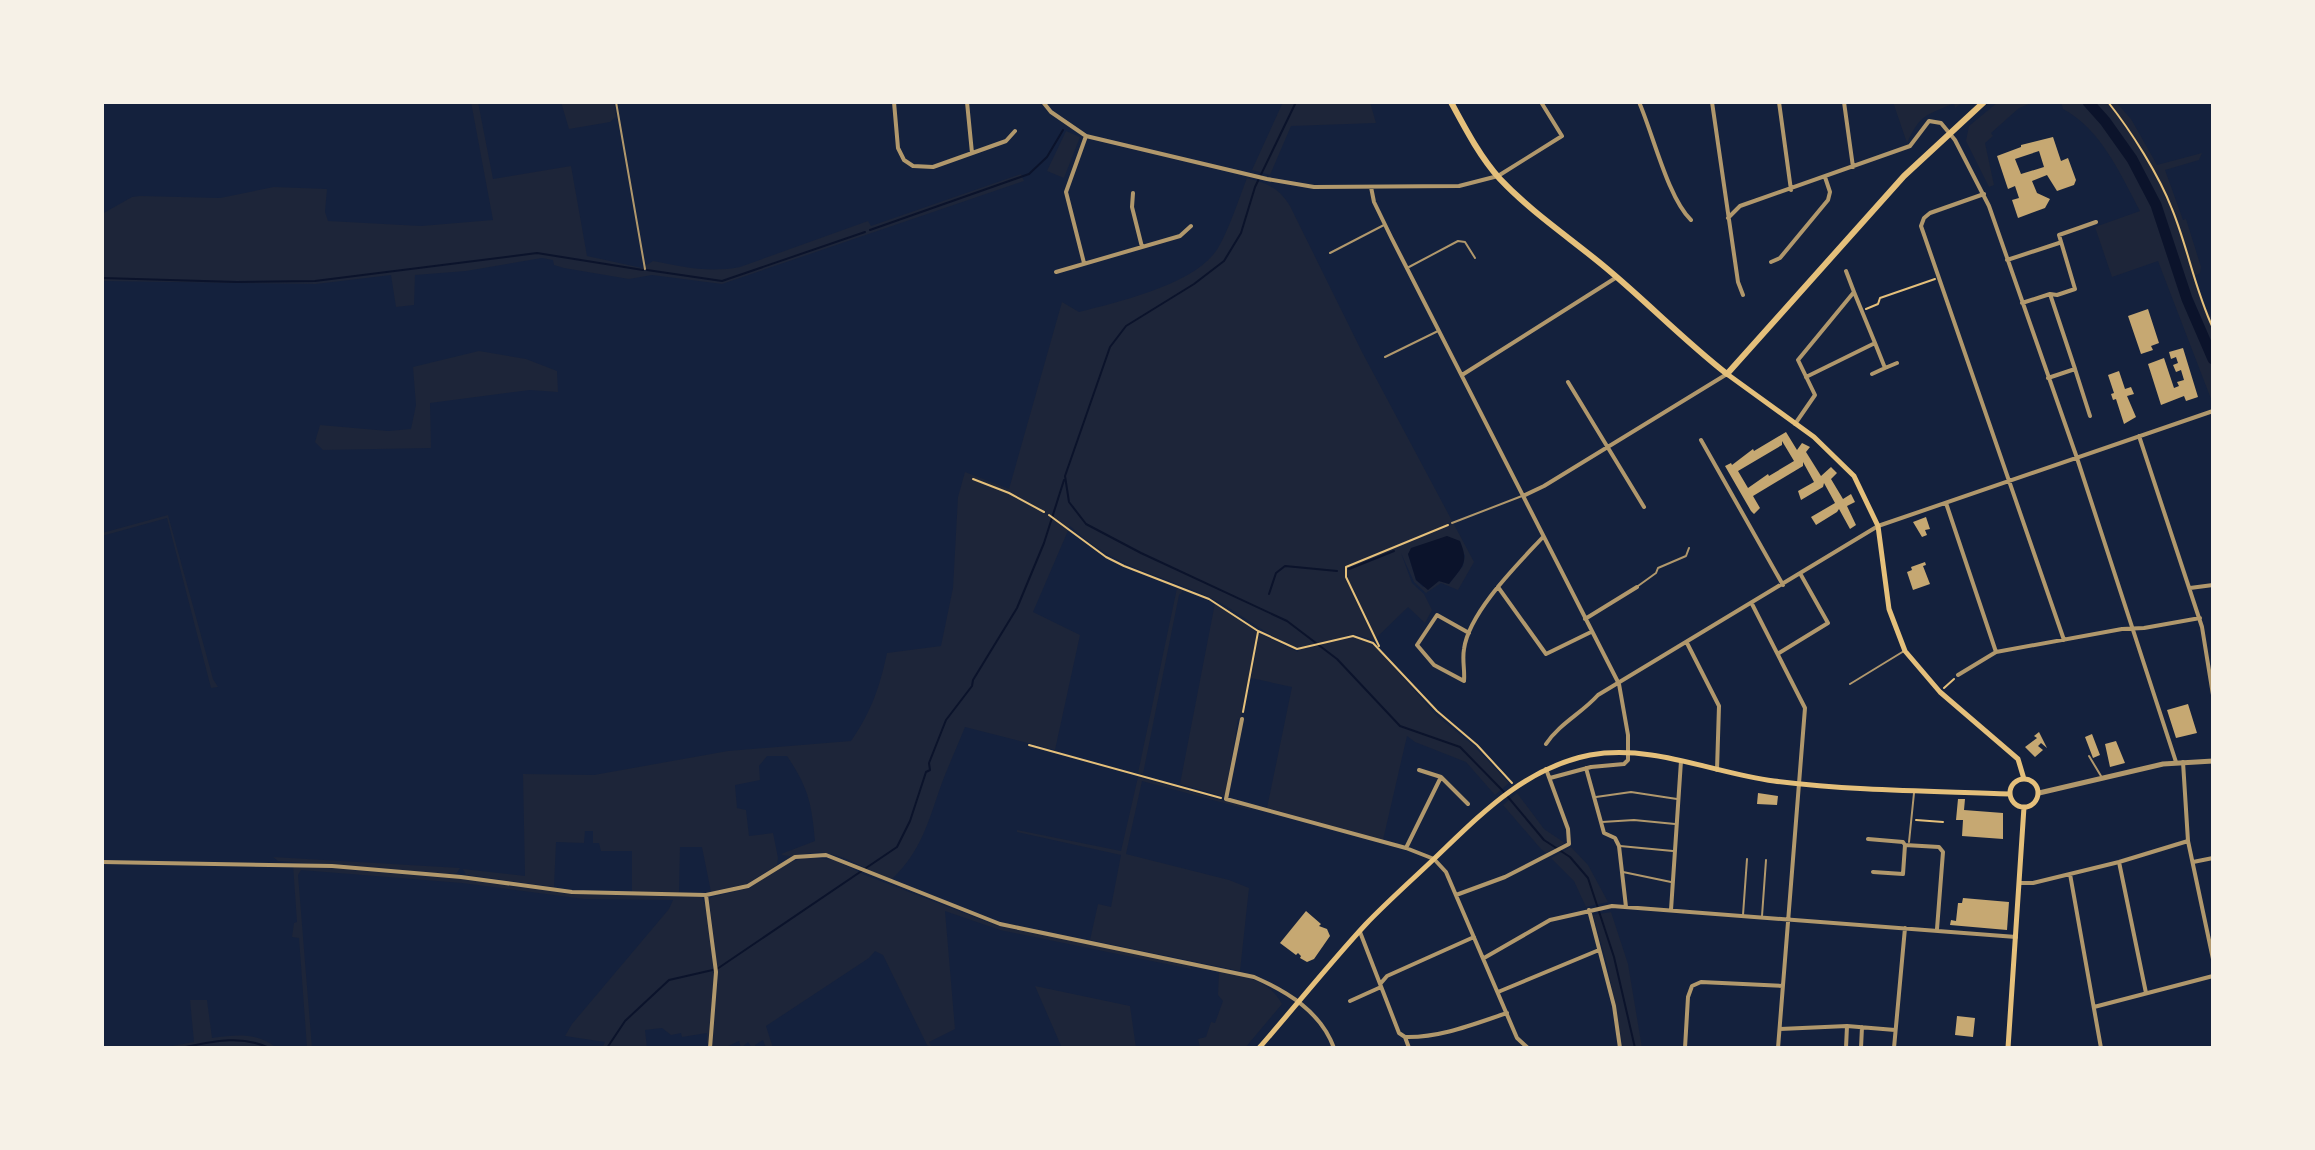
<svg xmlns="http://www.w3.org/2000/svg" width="2315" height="1150" font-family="'Fira Sans',sans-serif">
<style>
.green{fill:#1d2539;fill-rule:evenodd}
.water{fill:#0b132b}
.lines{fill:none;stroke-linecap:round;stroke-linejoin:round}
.stream{stroke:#0b132b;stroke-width:2}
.river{stroke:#0b132b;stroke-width:11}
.building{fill:#c6a872;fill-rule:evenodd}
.path{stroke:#e5c07b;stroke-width:2}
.service{stroke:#b1986c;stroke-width:2}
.minor{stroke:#b1986c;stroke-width:4}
.tertiary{stroke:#b1986c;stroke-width:5}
.secondary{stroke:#e5c07b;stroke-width:5}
.primary{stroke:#e5c07b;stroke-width:6}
</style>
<rect width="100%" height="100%" fill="#14213d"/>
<path class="green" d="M471,102H478L493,179L571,166L587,256L642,268L653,261C683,267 709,273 740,267L868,221L871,226L1021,174L1024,181L722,284L652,275L629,279L564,268L554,265L553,260L542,258L466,271L415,275L414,305L396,307L391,275L316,284L102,281V214L132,197L140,196L220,198L274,187L327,189L325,212L328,221L421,226L493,220Z
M561,102H614L616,117L610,122L569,129Z
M1283,102H1370L1376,123L1291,126L1270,175L1252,170Z
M1893,102H1963L1955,108L1954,103C1926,116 1921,113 1907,143Z
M1998,102H2034L2019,108L1991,133L1993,136L1985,143L1994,185L1989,187L1966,141L1969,126Z
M2061,102H2084L2130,161L2154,206L2185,300L2213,366V404L2158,261L2112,277L2095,227L2140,211C2121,175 2101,129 2063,109Z
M2092,102H2116L2131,119L2157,165L2202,153L2199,160L2165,170L2183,220L2186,219L2201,267L2200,273L2195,276L2204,305L2213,320V352C2189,306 2179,255 2160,206C2144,168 2119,132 2092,102Z
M1066,131L1080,137L1064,178L1047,171Z
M1247,178C1267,183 1279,188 1290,206L1362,352L1474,562L1458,590L1441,583L1426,593L1414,582L1401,553L1412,583L1424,594L1432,610L1425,623L1408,607L1374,640L1354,634V637L1372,644L1378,649L1436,715L1473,745L1509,783L1495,795L1466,762L1415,742L1407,736L1383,840L1267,808L1292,687L1251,678L1259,633L1298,652L1299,648C1268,638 1243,614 1213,599C1160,573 1116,570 1070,526L1033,612L1080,635L1055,750L965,727C958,745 950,762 943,780C928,821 923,850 890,881C870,871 847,856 825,853C811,850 791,860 781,854L815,841C812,804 808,787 787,756H767L759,766L760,780L735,785L737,808L746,810L749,836L773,833L778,858L777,865L747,884L711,892L702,847H680L679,892H632V851H601L599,843H593V831H585L584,843L556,842L554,887L466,875L463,869L525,876L523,774L594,775L728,751L851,741C871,713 880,686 887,653L941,646L953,588L958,497L965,472L1009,489L1062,302L1079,312C1118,302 1197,284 1218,248C1230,227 1238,201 1247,178ZM1447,536L1465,555L1463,566L1449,584L1439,581L1423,587L1416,580L1408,554Z
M479,351L526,359L557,371L558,392L530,390L430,403L431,448L323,450L315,442L320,425L388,431L411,429L416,405L413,367Z
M168,515L213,679L218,687L211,688L167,518L102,536V533Z
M1177,588L1183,591L1179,595L1143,774L1138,773Z
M1215,603L1257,632L1241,719H1238L1225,797L1180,784Z
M1138,777L1250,808V810L1142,781L1126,854L1229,880L1249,888L1240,971L1090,940L1098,904L1111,907L1121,855L1017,832V830L1121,851Z
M1517,793L1544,829L1565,843L1546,853L1541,849L1503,805Z
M1571,847L1588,865L1608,902L1586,907L1574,881L1551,858Z
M273,857L460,868L457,873L452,874L278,861Z
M806,857L835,860L865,875L998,926L1190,965L1191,969L1000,930L945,911L955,1029L929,1042L932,1048L927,1045L883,955L875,951L869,958L766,1026L773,1048H766L763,1040L755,1045L756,1048H752L748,1042L741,1048L739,1041L724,1048H712L718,973L709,900L712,897L749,888L785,864Z
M293,865L461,879L571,894L702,897L705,905L714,972L709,1043H707V1033L682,1037L681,1033L671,1035L662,1028L645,1030L647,1048H602L605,1042L565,1036L572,1024L669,909L673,900L584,899L462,883L301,870L298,875L312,1048H307L299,938L292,937L294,923L297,922Z
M1611,912L1628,964L1642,1048H1623L1608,968L1593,915Z
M1219,971C1244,976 1270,980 1282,1004L1245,1048H1200L1198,1039L1206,1037L1211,1022L1215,1023L1223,1001L1218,995Z
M1035,986L1130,1006L1136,1048H1062Z
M190,1000H207L212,1038C237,1035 256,1032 277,1048H161L194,1042Z"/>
<path class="water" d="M1447,536L1460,541C1469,563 1463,566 1449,584L1439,581L1428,590L1416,580L1408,554L1411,548Z"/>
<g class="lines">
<path class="stream" d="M1296,102L1255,187L1241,233L1224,261L1194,284L1126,326L1110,347L1065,476L1069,502L1086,524L1141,553L1287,621L1337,659L1400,726L1460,747L1504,792
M870,230L1029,174L1047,157L1063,130
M647,270L722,281L865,232
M102,278L237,282L315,281L537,253L643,270
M1349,569L1394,551
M1269,594L1276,573L1285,566L1337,571
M1508,797L1544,840L1570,857L1588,878L1614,957L1635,1048
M181,1048C211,1042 240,1034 269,1048
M607,1048L625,1021L669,980L717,969L897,847L910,821L926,772L930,770L929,763L946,720L972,686L973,680L1017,608L1044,543L1064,480"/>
<path class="river" d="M2088,102L2105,121L2132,159L2156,205L2187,299L2213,359"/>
</g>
<path class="building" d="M2053,137L2061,161L2068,158L2076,180L2074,185L2057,191L2047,175L2032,181L2037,193L2050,199L2045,208L2018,218L2012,200L2019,198L2015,186L2008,189L1997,156L2021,147V145ZM2039,151L2044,167L2021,174L2015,159Z
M2148,309L2159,343L2151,346L2153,350L2141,354L2128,316Z
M2183,348L2198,397L2186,401L2184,396L2161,405L2148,364L2164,358L2174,388L2179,386L2177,382L2184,380L2181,370L2176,372L2173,365L2178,363L2176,357L2171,359L2169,352Z
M2119,371L2125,389L2131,387L2134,394L2127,396L2136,417L2124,424L2116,399L2113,400L2111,394L2114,393L2108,375Z
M1786,432L1797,450L1802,443L1810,447L1806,452L1821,476L1831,467L1837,473L1831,479L1843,499L1851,494L1855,502L1847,506L1856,525L1850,529L1839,509L1837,512L1816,525L1811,517L1835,503L1824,483L1823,487L1801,500L1798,491L1814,482L1803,462V466L1753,496L1760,508L1754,514L1751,511L1725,466L1731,463L1732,465L1753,449L1754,451ZM1782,441L1794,461L1769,476L1768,474L1748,488L1738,471L1782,445Z
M1926,517L1930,529L1925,530L1927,535L1922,537L1913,522Z
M1925,562L1926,565L1923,566L1930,584L1913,590L1907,572L1912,570L1911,567Z
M2188,704L2197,733L2176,738L2167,710Z
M2039,732L2047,748L2041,743L2038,746L2043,750L2035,757L2025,747L2037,738L2034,736Z
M2092,734L2100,755L2093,758L2085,737Z
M2116,741L2125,763L2110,767L2105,744Z
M1758,793L1778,796L1777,805L1757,804Z
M1958,799H1965L1964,810L2003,813V839L1962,836L1963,820H1956Z
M1963,898L2009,902L2007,930L1950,925L1951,920L1956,921L1958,903H1962Z
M1306,911L1321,924L1319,926L1327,929L1330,936L1314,959L1307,962L1300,958L1301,956L1298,953L1296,955L1280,943Z
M1957,1016L1975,1018L1973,1037L1955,1035Z"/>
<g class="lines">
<path class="path" d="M2108,102C2131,131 2159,175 2172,209C2188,248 2195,290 2213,328
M1866,309L1878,304L1880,298L1935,279
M973,479L1009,493L1044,512
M1049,515L1106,557L1124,566L1209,599L1258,631L1297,649L1353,636L1373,643L1437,711L1477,745L1512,783
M1379,646L1346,577V567L1448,525
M1944,688L1954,679
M1243,712L1258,632
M1029,745L1221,798
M1916,820L1943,822"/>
<path class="service" d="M616,102L645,269
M1330,253L1384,225
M1409,267L1458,241L1465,242L1475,258
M1385,357L1438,331
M1452,523L1522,496
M1638,586L1656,573L1658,568L1686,556L1689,548
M1850,684L1904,651
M2089,756L2101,776
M1596,797L1631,792L1677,799
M1602,822L1634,820L1675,824
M1909,842L1914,793
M1620,846L1673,851
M1623,872L1671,882
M1743,915L1747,859
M1762,916L1766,860"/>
<path class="minor" d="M894,102L898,148L904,160L913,166L933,167L1006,141L1015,131
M967,102L972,153
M1043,102L1051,112L1086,136L1267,179L1314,187L1459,186L1498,176L1562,136L1541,102
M1639,102C1653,134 1668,198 1691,220
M1712,102L1738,282L1743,295
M1779,102L1791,190
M1844,102L1853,167
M1371,187L1374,202L1391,237L1619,684L1628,735V760L1624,764L1591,767L1550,778
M1133,193L1132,207L1142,247
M1984,194L1930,213L1924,218L1921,226L2064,640
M1728,218L1740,206L1910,146L1929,121L1941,123L1955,140L1989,206L2077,458L2176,762
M2007,260L2059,243
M1771,262L1780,258L1828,200L1830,192L1825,177
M1084,263L1066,192L1086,136
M1846,271L1854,292
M1056,272L1180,236L1191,226
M2050,294L2057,295L2075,289L2059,235L2096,222
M2022,303L2050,294L2075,369
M1875,343L1885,368L1897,363
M1872,374L1885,368
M1462,375L1617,277
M2048,378L2075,369L2090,416
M1568,382L1644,507
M1795,424L1815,395L1798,360L1854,292L1875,343L1806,377
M2139,436L2202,627L2213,695
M1701,440L1783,585
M1523,496L1544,486L1727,374
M1946,503L1996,652
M1498,587L1546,654L1591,632
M2190,588L2213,585
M1752,604L1805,708L1778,1048
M1585,619L1637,587
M1469,633L1437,615L1417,645L1434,665L1464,681C1465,670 1462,660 1464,649C1469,612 1518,564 1543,537
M1687,643L1719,706L1717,770
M1779,653L1828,623L1801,575
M1958,675L1996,652L2122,629L2144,628L2200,618
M1242,719L1226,799L1406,848L1434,859L1446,872L1517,1038L1528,1048
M1546,744C1559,724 1582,713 1598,695L1878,526L2213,411
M2183,762L2188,841L2213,959
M1586,768L1604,833L1615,838L1619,846L1626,907
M1419,770L1441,777
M1868,839L1903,842L1905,845L1903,874L1873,872
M1905,845L1939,847L1943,852L1937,929
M1406,848L1441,777L1468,804
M102,862L332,866L461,877L572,892L706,895L748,886L795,857L826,855L1000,924L1254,977C1288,992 1321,1012 1334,1048
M2119,862L2146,993
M2193,862L2213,858
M2070,874L2101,1048
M2021,883H2033L2119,862L2188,841
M706,895L716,972L710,1048
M1456,895L1505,877L1569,844L1568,829L1546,769
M1589,910L1614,1006L1620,1048
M1671,910L1681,761
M1360,932L1399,1033L1405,1037L1409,1048
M1484,958L1550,920L1612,906L2016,937
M1381,983L1387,976L1474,937
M1498,992L1599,950
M1350,1001L1381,987
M2094,1007L2213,976
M1780,1029L1847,1026L1895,1030
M1405,1037C1440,1038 1474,1024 1507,1013
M1685,1048L1688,997L1692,986L1701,982L1783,986
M1846,1048L1847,1026
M1861,1048L1862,1027
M1894,1048L1905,928"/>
<path class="tertiary" d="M2039,793L2163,764L2213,761"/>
<path class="secondary" d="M1727,374L1814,437L1854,476L1878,526L1889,609L1905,651L1940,692L2018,759L2024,779
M2010 793a14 14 0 1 1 28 0a14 14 0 1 1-28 0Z
M1259,1048C1295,1007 1329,964 1366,924C1388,901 1413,879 1436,857C1482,813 1525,768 1590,755C1653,744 1713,773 1774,781C1853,791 1931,791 2010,794
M2008,1048L2024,807"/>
<path class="primary" d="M1451,102C1465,128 1480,157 1500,179C1534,215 1575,241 1612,273C1651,306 1686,342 1727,374L1904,176L1984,102"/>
</g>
<rect width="2315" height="1150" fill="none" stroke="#f6f1e7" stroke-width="208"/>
</svg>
